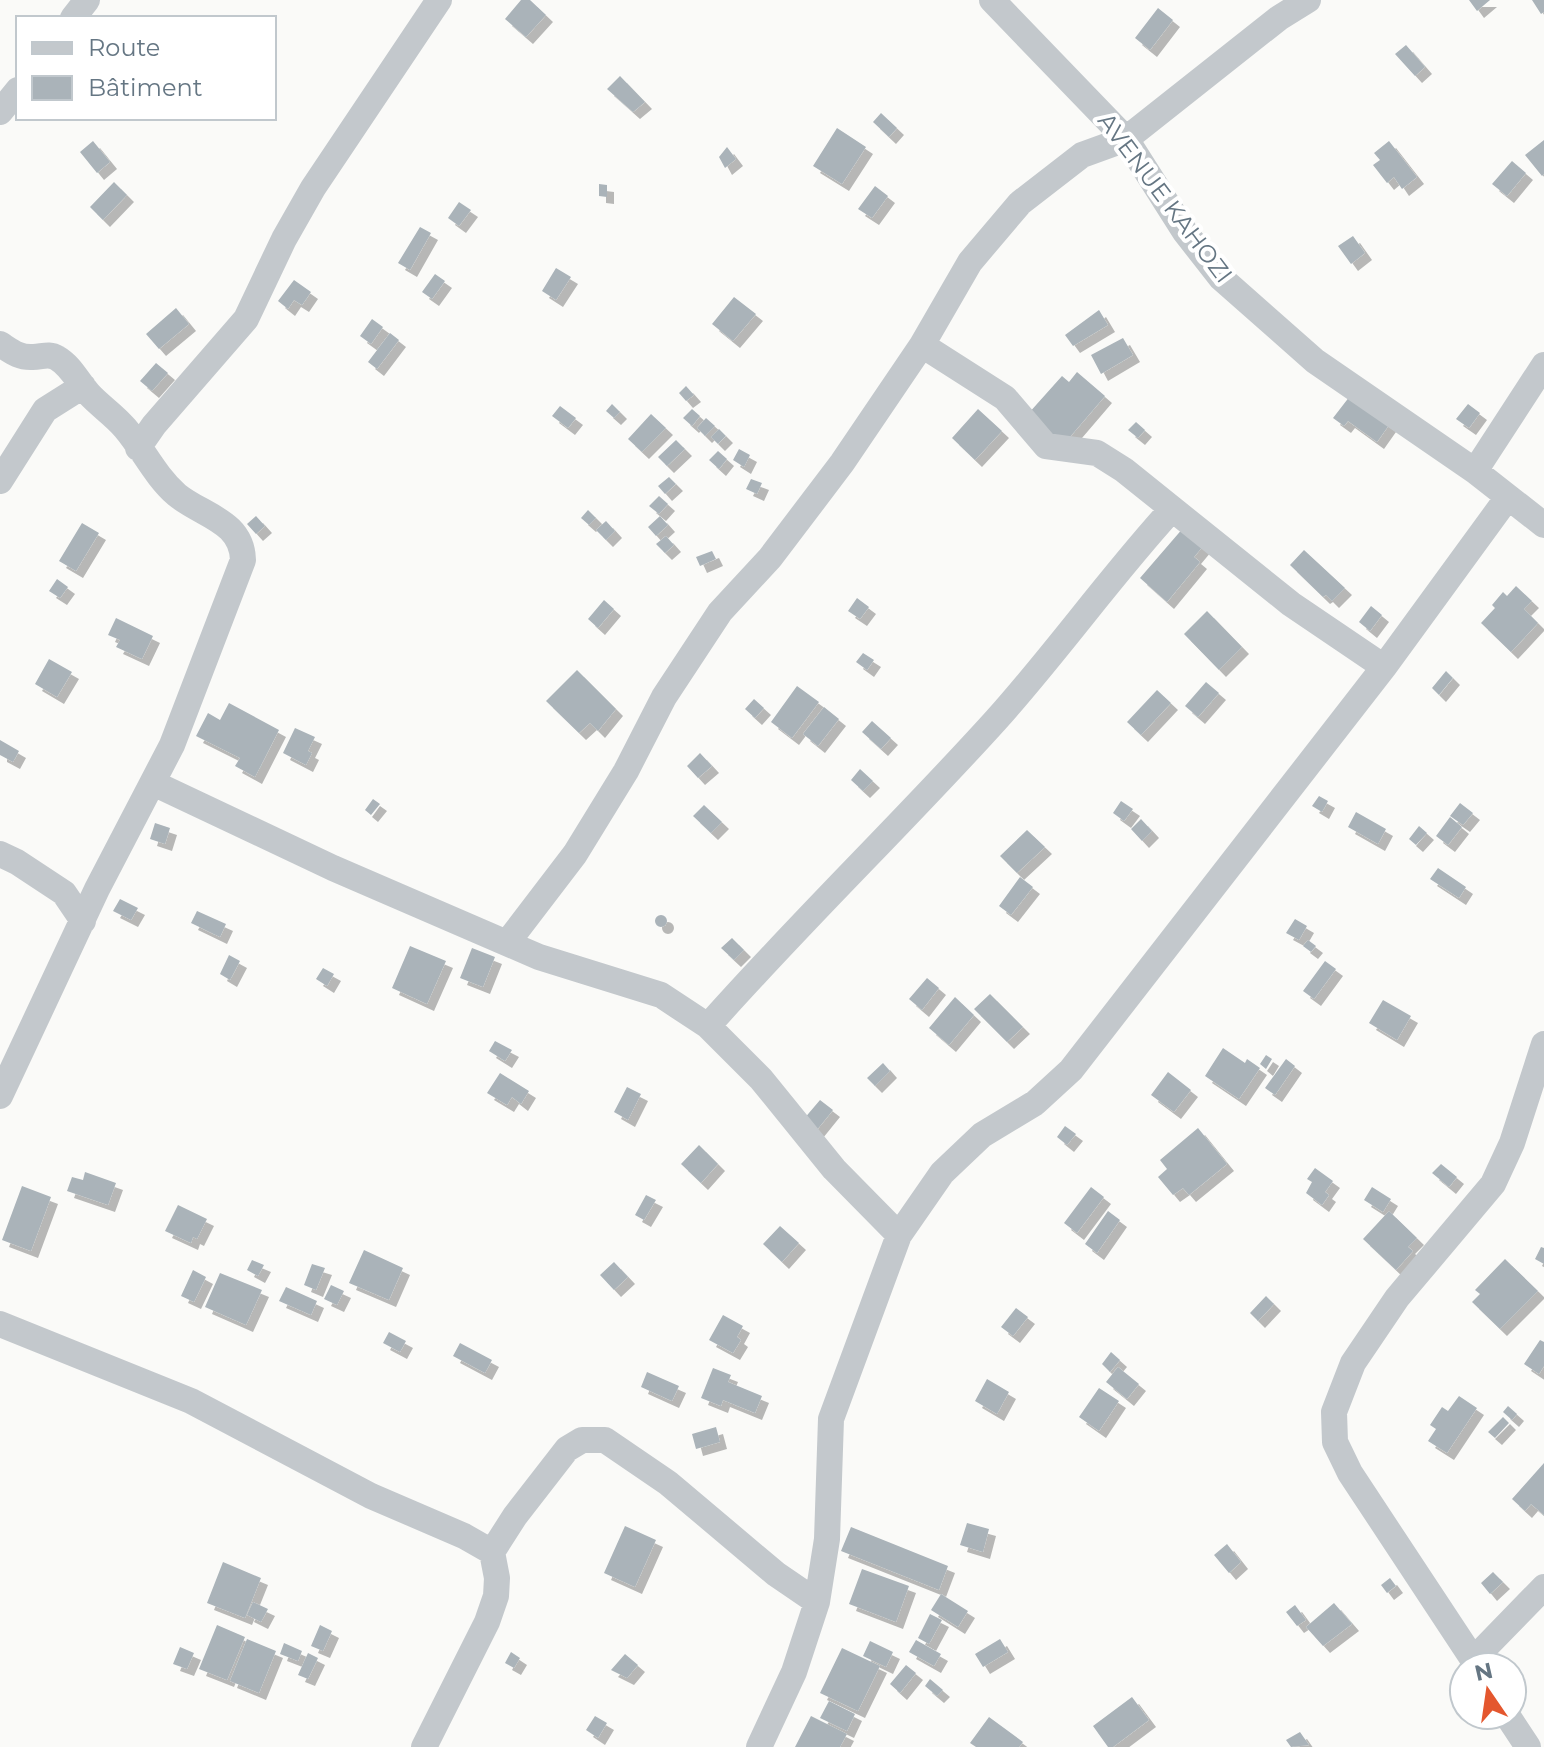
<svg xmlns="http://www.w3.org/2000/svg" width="1544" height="1747" font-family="Montserrat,sans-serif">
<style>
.building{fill:#aab3b9;filter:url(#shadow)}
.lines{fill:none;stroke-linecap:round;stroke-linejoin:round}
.street{stroke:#c3c8cc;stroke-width:26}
.labels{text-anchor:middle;stroke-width:8;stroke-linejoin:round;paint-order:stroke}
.street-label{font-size:24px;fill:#657683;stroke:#fff}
</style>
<defs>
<filter id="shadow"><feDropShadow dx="7" dy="7" stdDeviation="0" flood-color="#0004"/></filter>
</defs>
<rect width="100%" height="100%" fill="#fafaf8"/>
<path class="building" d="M521,0H530L546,15L526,37L505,19Z
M1469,0H1490L1477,11Z
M1532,0H1544V12L1541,14Z
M1158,8L1173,20L1150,50L1135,38Z
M1406,45L1425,67L1415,76L1395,54Z
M620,76L645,102L633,112L607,89Z
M881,113L897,128L889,137L873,122Z
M837,128L866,147L842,184L813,166Z
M1544,140V174L1542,176L1525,155Z
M93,141L110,162L97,173L80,152Z
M1389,141L1417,177L1402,189L1394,177L1387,183L1373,165L1380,160L1374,153Z
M727,147L736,159L725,168L719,157Z
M1512,161L1526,173L1507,196L1492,184Z
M114,182L127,195L103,220L90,207Z
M599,184L607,185V197L599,196Z
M875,186L888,196L872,218L858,209Z
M459,202L471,210L459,226L448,218Z
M420,227L431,233L410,270L398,263Z
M1353,236L1365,253L1351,264L1338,246Z
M556,268L571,277L556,300L542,291Z
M435,274L445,281L432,299L422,292Z
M294,280L311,292L302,305L294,300L288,309L278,301Z
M734,297L756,314L733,341L712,324Z
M176,308L189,324L159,349L146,334Z
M1099,310L1108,325L1073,346L1065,335Z
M372,319L383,327L371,344L360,336Z
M390,333L399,340L377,369L368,362Z
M1123,338L1133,355L1101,374L1091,355Z
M156,363L168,373L152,391L140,381Z
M1077,372L1105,396L1063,445L1028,414L1062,376L1069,382Z
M686,386L694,395L686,401L679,393Z
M1350,396L1389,425L1377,442L1348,421L1344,426L1333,418Z
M612,404L620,412L614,418L606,411Z
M1468,404L1480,413L1469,428L1456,419Z
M560,406L576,418L568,428L552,416Z
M692,409L700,416L692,426L683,418Z
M978,409L1002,431L975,460L952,438Z
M651,414L666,428L642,452L628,439Z
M706,418L715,426L705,436L697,428Z
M1136,422L1145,430L1138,438L1128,430Z
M719,429L726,436L718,444L711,437Z
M676,440L685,449L667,466L658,457Z
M739,449L750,455L744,467L733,460Z
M718,451L727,459L719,469L709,460Z
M669,477L676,484L665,494L658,486Z
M751,479L762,483L757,494L746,489Z
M659,496L668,504L659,514L649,506Z
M588,510L596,518L589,525L581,518Z
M256,516L265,526L256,534L247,524Z
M660,516L668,525L656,536L648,527Z
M606,521L615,531L606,540L596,530Z
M82,523L99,533L76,571L59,561Z
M1184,527L1204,545L1194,557L1200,562L1167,602L1140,578Z
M666,536L674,545L665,553L656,544Z
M1304,550L1345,588L1332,601L1326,595L1323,597L1290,565Z
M712,551L716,559L700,566L696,557Z
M57,579L68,587L60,598L49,591Z
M1516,586L1532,601L1524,609L1538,623L1511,652L1481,623L1495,608L1492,605L1503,592L1507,596Z
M857,598L869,607L860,619L848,611Z
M604,600L614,609L598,628L588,619Z
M1371,606L1382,615L1370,631L1359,622Z
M1207,611L1242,647L1219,670L1184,634Z
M116,618L153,636L142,659L116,647L120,640L108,635Z
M863,653L874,660L867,670L856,662Z
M49,659L72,672L57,697L35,684Z
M577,670L616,709L598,731L590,723L579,733L546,701Z
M1446,671L1453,678L1439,695L1432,688Z
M1206,682L1219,693L1198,717L1185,706Z
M797,686L819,702L792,738L771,722Z
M1157,690L1171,703L1141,735L1127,722Z
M754,699L764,708L755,718L745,709Z
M229,703L279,730L255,777L235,766L240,758L196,736L208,713L220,720Z
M824,707L839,719L818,746L803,734Z
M872,721L891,738L881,749L862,732Z
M295,728L315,737L308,751L312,753L306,765L283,753Z
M0,740L19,751L13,762L0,755Z
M700,753L712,766L698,778L687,766Z
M860,769L873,781L863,791L851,780Z
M1319,796L1328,801L1322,812L1312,806Z
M373,799L380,804L371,815L365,810Z
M1121,801L1133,809L1124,821L1113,813Z
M1460,803L1473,813L1463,825L1450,816Z
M704,805L722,822L711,833L693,816Z
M1356,812L1386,829L1378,844L1348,827Z
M1450,817L1462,827L1448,845L1436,836Z
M1141,819L1152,831L1142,841L1131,829Z
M155,823L170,828L165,844L150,839Z
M1419,826L1427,833L1416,845L1409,839Z
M1027,830L1045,847L1017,873L1000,856Z
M1438,868L1466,887L1459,898L1430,879Z
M1020,877L1033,887L1011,915L999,906Z
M120,899L138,908L131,920L113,911Z
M197,911L226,924L220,937L191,923Z
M655 921a6 6 0 1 1 12 0a6 6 0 1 1-12 0Z
M1295,919L1307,926L1299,940L1286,933Z
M732,938L744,950L734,960L721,948Z
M1308,940L1316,946L1311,952L1303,946Z
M410,946L446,961L427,1004L392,988Z
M472,948L495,957L483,987L460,978Z
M229,955L240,961L230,980L220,974Z
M1325,961L1336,969L1314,999L1303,991Z
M323,968L334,974L327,986L316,979Z
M927,978L939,988L922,1010L909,999Z
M990,994L1023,1027L1007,1042L974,1009Z
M955,997L974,1015L949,1045L929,1028Z
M1383,1000L1411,1016L1397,1040L1369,1023Z
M495,1041L512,1050L505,1061L489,1051Z
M1223,1048L1245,1063L1247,1059L1260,1068L1239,1099L1205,1076Z
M1266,1055L1272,1059L1266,1069L1260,1064Z
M1286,1059L1295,1066L1275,1095L1265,1088Z
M883,1063L890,1071L875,1086L867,1078Z
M1168,1072L1191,1090L1174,1112L1151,1095Z
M500,1073L529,1091L521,1104L512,1097L507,1105L487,1093Z
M627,1087L641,1094L628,1120L614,1112Z
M820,1100L833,1110L816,1131L803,1120Z
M1065,1126L1076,1134L1067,1145L1057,1137Z
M1198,1128L1227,1164L1189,1195L1183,1188L1173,1195L1158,1177L1167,1169L1160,1160Z
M699,1145L718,1164L701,1183L681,1164Z
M1441,1164L1457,1177L1449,1187L1432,1173Z
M1315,1168L1333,1181L1325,1192L1329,1195L1322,1205L1306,1193L1312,1182L1307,1179Z
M85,1172L116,1183L108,1205L67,1191L72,1177L83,1180Z
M22,1186L51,1197L31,1251L2,1240Z
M1091,1187L1104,1197L1077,1233L1064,1223Z
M1372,1187L1391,1199L1383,1212L1364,1200Z
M646,1195L656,1200L644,1220L635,1215Z
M178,1205L207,1219L197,1239L193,1237L191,1243L165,1231Z
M1108,1211L1120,1220L1097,1253L1085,1244Z
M1389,1211L1417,1238L1408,1247L1413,1251L1396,1270L1363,1239Z
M780,1226L799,1243L782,1262L763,1244Z
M1541,1247L1544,1248V1264L1535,1259Z
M364,1250L403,1268L389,1300L349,1283Z
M1505,1259L1538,1291L1500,1329L1472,1302L1480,1294L1475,1290Z
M252,1260L264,1265L258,1276L247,1270Z
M614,1262L628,1277L614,1290L600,1275Z
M312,1264L325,1268L316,1290L304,1285Z
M193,1270L206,1277L194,1302L181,1296Z
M220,1273L262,1290L246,1325L205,1307Z
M331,1285L344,1291L337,1305L324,1299Z
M286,1287L317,1301L311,1315L279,1301Z
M1266,1296L1274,1304L1258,1321L1250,1313Z
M1016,1308L1028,1317L1013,1336L1001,1327Z
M723,1315L743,1326L737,1337L741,1340L733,1353L709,1340Z
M389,1332L406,1341L400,1352L383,1343Z
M1540,1340L1544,1342V1366L1539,1374L1524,1364Z
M460,1343L492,1360L485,1373L453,1356Z
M1111,1352L1120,1360L1110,1372L1102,1364Z
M1118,1367L1139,1384L1127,1399L1106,1382Z
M713,1368L731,1375L728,1382L762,1396L755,1413L723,1400L721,1406L701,1398Z
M647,1372L679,1386L672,1401L641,1387Z
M987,1379L1009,1392L997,1414L975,1401Z
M1099,1388L1119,1401L1099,1431L1079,1417Z
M1459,1396L1477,1408L1447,1453L1428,1441L1436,1429L1430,1425L1442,1407L1448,1411Z
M1508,1406L1517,1414L1512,1420L1503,1412Z
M1503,1417L1509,1423L1495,1438L1488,1432Z
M716,1427L720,1442L696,1449L692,1434Z
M1544,1463V1515L1531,1504L1525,1511L1512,1499Z
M967,1523L989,1529L983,1552L960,1545Z
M625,1526L656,1540L635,1587L604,1573Z
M851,1527L948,1566L939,1590L841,1551Z
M1227,1544L1241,1562L1229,1573L1214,1555Z
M223,1562L261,1578L245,1618L207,1603Z
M862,1569L909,1586L896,1622L849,1604Z
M1493,1572L1503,1582L1490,1594L1481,1583Z
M1390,1578L1396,1586L1387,1593L1381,1585Z
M941,1594L968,1611L958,1627L931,1610Z
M253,1602L268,1609L261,1622L247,1615Z
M1334,1603L1352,1624L1323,1646L1306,1627Z
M1295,1605L1306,1620L1297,1626L1286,1612Z
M930,1614L942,1620L929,1644L918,1638Z
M217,1625L245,1637L227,1680L199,1669Z
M320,1625L332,1631L323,1651L311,1646Z
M247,1639L276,1651L259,1693L230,1681Z
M1000,1639L1008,1652L983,1667L975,1654Z
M916,1640L941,1654L934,1666L909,1652Z
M870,1641L893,1652L886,1667L863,1656Z
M284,1643L302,1651L298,1661L280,1654Z
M180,1647L194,1653L187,1669L173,1664Z
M842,1648L880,1666L858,1711L820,1693Z
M511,1652L520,1658L514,1668L505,1663Z
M308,1653L318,1658L308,1679L298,1675Z
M625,1654L638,1665L627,1678L611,1670Z
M906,1665L916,1673L900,1693L890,1684Z
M930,1679L943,1690L937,1696L925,1686Z
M1132,1697L1149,1720L1113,1747H1108L1093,1726Z
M829,1701L855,1714L847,1731L820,1718Z
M595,1716L607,1723L598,1738L586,1730Z
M811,1716L847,1734L840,1747H795Z
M989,1717L1023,1742L1019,1747H976L970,1743Z
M1300,1732L1309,1745L1291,1747L1286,1740Z"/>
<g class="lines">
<path class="street" d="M992,0L1126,139L1185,232L1221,278L1315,361L1475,471L1544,525
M73,18L87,0
M0,112L18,90
M0,344C11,351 19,358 33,357C42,357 49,353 57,358C71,366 78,382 89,394C100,406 114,415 125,428C143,449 155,476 177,495C203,516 242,521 243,560L172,745L97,889L0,1096
M922,345L1005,398L1046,446L1097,453L1124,470L1291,604L1384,667
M138,448L154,425L246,319L284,239L313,188L439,0
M1475,471L1544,365
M0,481L45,410L83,386
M153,783L333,868L539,957L661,995L708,1026L761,1079L834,1169L899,1235
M0,854L17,862L64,893L83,921
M507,943L575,854L626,771L664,697L720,612L770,558L842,463L922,345L970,262L1020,203L1082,155L1126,139L1279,18L1308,0
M708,1026C801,921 902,824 996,720C1057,652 1110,577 1172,509
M0,1324L191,1401L371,1496L464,1536L492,1552
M1473,1660L1544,1587
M1478,1667L1350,1473L1335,1442L1334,1412L1353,1363L1397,1298L1493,1184L1512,1143L1544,1044
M1507,1715L1528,1747
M424,1747L487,1622L496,1596L497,1578L492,1552L515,1516L567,1449L582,1440H605L668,1483L776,1574L817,1602
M759,1747L794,1672L817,1602L827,1539L831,1419L899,1235L942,1173L982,1135L1035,1103L1071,1070L1384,667L1508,497"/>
</g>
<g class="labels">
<g class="street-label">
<text transform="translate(1165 198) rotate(53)" y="8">AVENUE KAHOZI</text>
</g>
</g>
<rect x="16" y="16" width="260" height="104" fill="#ffffff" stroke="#c1c8cd" stroke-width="2"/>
<rect x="32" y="42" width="40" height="12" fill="#c3c8cc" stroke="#c1c8cd" stroke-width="2"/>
<text x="88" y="56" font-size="24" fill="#657683">Route</text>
<rect x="32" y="76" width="40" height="24" fill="#aab3b9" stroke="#c1c8cd" stroke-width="2"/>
<text x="88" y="96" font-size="24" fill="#657683">Bâtiment</text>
<g transform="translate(1488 1691) rotate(347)"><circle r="38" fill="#ffffff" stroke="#c1c8cd" stroke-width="2"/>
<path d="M0-6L14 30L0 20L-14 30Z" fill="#e4572e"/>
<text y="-12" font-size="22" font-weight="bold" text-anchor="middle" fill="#657683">N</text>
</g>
</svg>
